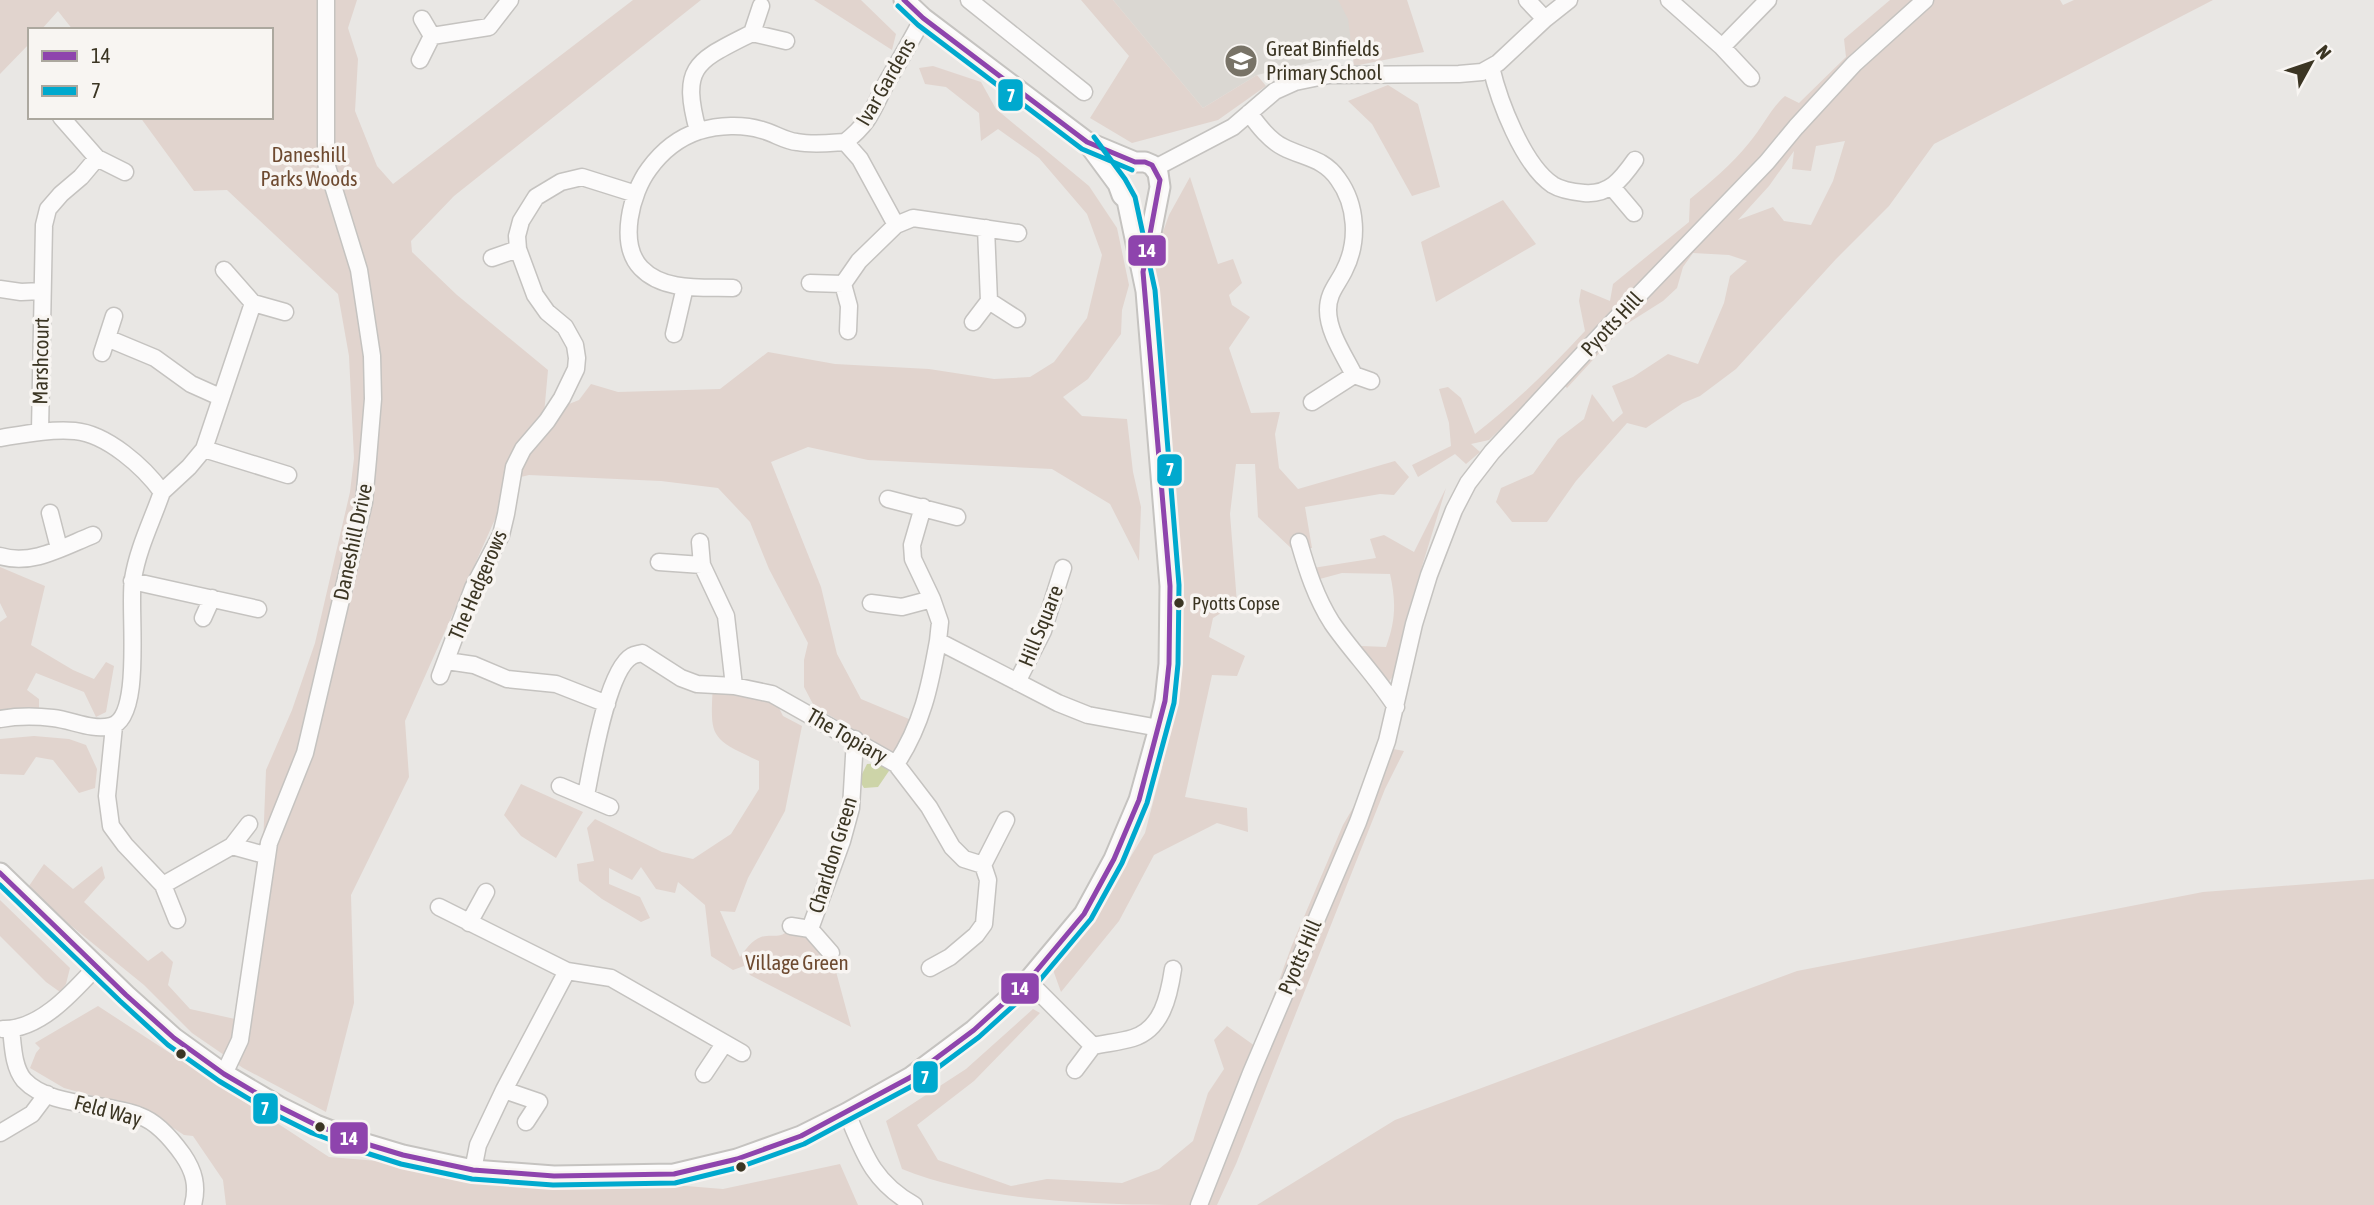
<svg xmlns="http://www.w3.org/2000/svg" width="2374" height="1205" font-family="'Asap Condensed',sans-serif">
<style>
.built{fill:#dad7d2}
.green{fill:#e1d4ce;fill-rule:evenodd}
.water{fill:#cdd4a8}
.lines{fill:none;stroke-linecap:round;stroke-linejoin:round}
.minor-casing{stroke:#c5c3c0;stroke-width:19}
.tertiary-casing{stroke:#c5c3c0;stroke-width:23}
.minor{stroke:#fcfbfb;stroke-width:16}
.tertiary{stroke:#fcfbfb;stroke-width:19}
.bus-1-casing{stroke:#f8f5f2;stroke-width:10}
.bus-2-casing{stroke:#f8f5f2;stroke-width:10}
.bus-1{stroke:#8e44ad;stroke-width:5}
.bus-2{stroke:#00a9ce;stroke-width:5}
.bus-dot{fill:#3b3523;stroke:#f8f5f2;stroke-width:2.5}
.labels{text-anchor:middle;stroke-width:7;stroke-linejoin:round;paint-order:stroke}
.bus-label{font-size:19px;fill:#3b3523;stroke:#f8f5f2;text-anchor:start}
.poi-label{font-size:21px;fill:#3b3523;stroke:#f8f5f2;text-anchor:start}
.street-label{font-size:21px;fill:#3b3523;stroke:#f8f5f2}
.park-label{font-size:21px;fill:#6e4a30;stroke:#f8f5f2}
.line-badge{stroke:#f8f5f2;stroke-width:2.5}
.badge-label{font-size:19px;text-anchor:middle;font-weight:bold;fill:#fff}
</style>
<rect width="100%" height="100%" fill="#e9e7e4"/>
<path class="built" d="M1113,0H1357L1379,47L1257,75L1203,108Z"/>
<path class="green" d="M0,0H357L348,28L358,59L355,111L377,166L393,184L633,0H701L454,196L411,241L412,252L457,295L548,370L544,414L579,400L591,384L618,392L720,389L768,352L835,364L929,369L994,379L1030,377L1054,362L1087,318L1102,255L1087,214L1039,158L998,129L981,141L979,113L946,87L925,84L919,68L933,66L981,82L996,109L1089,186L1117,228L1129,285L1122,310L1121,334L1088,379L1063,397L1082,416L1127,419L1133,472L1141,507L1139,561L1110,504L1052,469L868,460L808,447L771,462L821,587L837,654L861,699L909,719L911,741L896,755L814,706L804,687V660L808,643L769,569L750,522L718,488L661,481L529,475L505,481L496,517L405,721L409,777L351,895L354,1003L326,1112L243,1068L192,1033L144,985L69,924L29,886L44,864L73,889L102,866L105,878L84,902L148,961L162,951L173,962L168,985L190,1009L235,1019L263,846L266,770L292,710L315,643L350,492L354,458L349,356L338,294L227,190L194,191L140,117H271V30H73L58,11L41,30H30V43L0,74Z
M814,0H861L896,34L892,50Z
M1081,0H1113L1203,108L1257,75L1266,86L1218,120L1132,143L1090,118L1129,56Z
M1338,0H1407L1424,52L1354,66L1348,19Z
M1890,0H2060L2063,5L2074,0H2213L1934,144L1889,206L1836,259L1736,369L1700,396L1683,403L1646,428L1627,423L1576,481L1547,522H1512L1496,502L1501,488L1533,474L1558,439L1584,419L1592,394L1613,422L1623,413L1612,386L1633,377L1668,354L1698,364L1724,303L1730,276L1747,261L1729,255L1693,253L1683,267L1677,288L1663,301L1625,325L1567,388L1555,377L1489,440L1471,444L1480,452L1466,464L1455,454L1418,477L1412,465L1451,446L1449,423L1439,389L1448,387L1461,398L1475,434C1515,403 1551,368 1585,331L1579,301L1581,289L1610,301L1613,284L1689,222L1690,199C1711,182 1732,164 1749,143C1762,128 1771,108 1785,96L1799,103L1846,57L1844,39ZM1845,141L1833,181L1811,225L1784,221L1773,207L1738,220L1769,186L1794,151L1792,169L1811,171L1816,146Z
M1388,85L1418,104L1440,187L1412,196L1372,124L1348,101Z
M1190,177L1218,264L1233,259L1242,283L1229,295L1232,305L1250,317L1229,348L1251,413L1280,412L1275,434L1279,468L1298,489L1395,461L1409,477L1394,495L1380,494L1305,507L1312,548L1292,549L1258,517L1255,464H1236L1230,514L1237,603L1213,618L1209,637L1245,656L1237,676L1212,675L1185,797L1247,808L1248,832L1217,823L1154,855L1119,921L1061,992L1052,967L1099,909L1145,833L1162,768L1176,697L1181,630L1176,522L1171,443L1152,263L1169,215Z
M1503,200L1536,244L1436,302L1421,242Z
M1446,488L1405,622L1394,675L1384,688L1366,669L1361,646L1386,647C1396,620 1396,601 1390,574L1342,573L1316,580L1313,568L1376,558L1370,539L1384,535L1414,552Z
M0,567L45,586L31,645L73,670L94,679L106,662L114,666L106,712L96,717L84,692L36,673L27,690L39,699V709L0,713V622L7,617L0,603Z
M713,680L775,700L783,716L802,726L785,811L748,878L735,912L720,911L740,957C745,950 752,940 761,937C774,933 782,941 791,926L831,953L851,1027L750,975L744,966L733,970L711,956L705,905L678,882L675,893L656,889L641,867L632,880L609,868V884L640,897L650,918L641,922L602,899L579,881L577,864L594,861L587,828L595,819L662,852L693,859L731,834L759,789V761C706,737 711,736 713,680Z
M34,736L69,739L86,745L97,769L95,788L79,793L53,760L36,757L24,775L0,774V739Z
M1388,748L1404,751L1385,789L1236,1164L1217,1205C1119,1205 990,1205 902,1169L886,1121L966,1069L1033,1009L1040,1013L974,1081L917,1125L938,1160L1011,1186L1047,1179L1122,1183L1159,1169L1193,1141L1208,1093L1224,1069L1214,1040L1227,1026L1255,1046L1292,945L1343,825Z
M521,784L583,812L556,858L521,836L504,815Z
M2374,879V1205H1257L1395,1120L1797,971L2203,892Z
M0,900L70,968L66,984L60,992L46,982L0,936Z
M98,1006L329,1157L723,1189L840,1164L858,1205H226L223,1180L193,1136L184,1135L147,1111L64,1088L30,1068L36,1053L40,1048L35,1043Z"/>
<path class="water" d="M882,763L891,768L878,787L864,788L859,780L867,764Z"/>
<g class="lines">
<defs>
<path id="minor" d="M969,0L1084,92
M1527,0L1545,19
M1669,0L1722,47L1751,78
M761,6L752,33L786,41
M432,36L489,27L510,0
M1722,47L1768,0
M420,60L432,36L422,19
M1491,67C1499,101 1523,165 1553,185C1561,190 1574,192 1584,193C1609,195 1621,180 1635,160
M1249,113C1258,125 1269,140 1283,147C1304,158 1324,158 1338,179C1357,205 1359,242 1344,271C1337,285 1328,293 1328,310C1328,332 1344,355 1354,375L1371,381
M61,117L97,158L125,172
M698,131C680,65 697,61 752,33
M845,142C872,121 873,107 888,80C900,60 912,39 923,18
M1155,168L1233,127L1275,91L1295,82L1329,75L1459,74L1482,72L1498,63L1545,19L1569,0
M1612,187L1634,213
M986,228L989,301
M492,258L518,249
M224,270L253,303L285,312
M810,283L843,284L849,306L848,331
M843,284L859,261L896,225L913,218L1018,233
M733,288C703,287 664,292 641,268C618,244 631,193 649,169C662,151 678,138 699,131C719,125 743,124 762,130C774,133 785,141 797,142C813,145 829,143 845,142L860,159L896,225
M0,289L21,292L42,291
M973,322L989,301L1017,319
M674,334L685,287
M107,338L155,358L191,384L220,397
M102,353L114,316
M1312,402L1354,375
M40,431L44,225L48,209L61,194L81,177L97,158
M0,438C25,434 50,429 75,431C107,434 144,467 162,492C152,521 138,548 133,579C128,606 144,718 111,726C92,731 72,720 53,718C36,716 17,716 0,719
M204,449L288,475
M162,492L189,467L204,449L253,303
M888,499L957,517
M923,507L912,545L913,559L932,599L940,622L938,641
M50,513L59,548
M700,542L702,565L726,616L734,686
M1299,542C1307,570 1316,598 1332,623C1352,652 1377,677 1396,707
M0,556C32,566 63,547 93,535
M659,562L702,565
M132,581L258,609
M871,603L902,607L932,599
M203,618L212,598
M447,661L474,665L507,679L556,684L607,704
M440,676L473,588L501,535L506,514L514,467L523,449L547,421L562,398L576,369L577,358L575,345L565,327L547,312L535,295L518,249L517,236L521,221L536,197L561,182L582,177L636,194
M1017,682L1043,631L1063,568
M114,726L107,796L111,826L125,845L163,885L177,920
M896,764L929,807L952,847L964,859L983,865L988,880L984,924L976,935L950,957L930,968
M560,786L610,807
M586,795C592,766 607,670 632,656C635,654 639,654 642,653L681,678L697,684L734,686L772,694L896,764C922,725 930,686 938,641L1058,703L1088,715L1159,728
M232,846L261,854
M983,865L1006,820
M163,885L232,846L249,824
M439,907L567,971L611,978L742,1053
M469,923L486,892
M791,926L810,929L831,953
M810,929L842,841L851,808L855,739
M1028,981L1093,1046C1106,1043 1120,1042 1133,1038C1162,1029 1169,996 1173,969
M3,1029C40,1030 73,992 97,966
M11,1029C13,1045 13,1067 24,1080C50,1108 107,1102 140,1116C157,1122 173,1141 183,1155C194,1171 198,1186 193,1205
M1075,1070L1093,1046
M224,1074L240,1040L269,843L305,753L364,502L368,459L373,399L372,356L359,270L326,163V0
M704,1074L724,1044
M504,1090L539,1102L526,1122
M847,1113C864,1154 873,1182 914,1205
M0,1133L32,1114L47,1094
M473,1170L478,1145L504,1090L567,971
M1199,1205L1251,1073L1358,822L1387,741L1414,624L1429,575L1454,510L1468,483L1492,452L1609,326L1767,162L1796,127L1854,64L1925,0"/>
<path id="tertiary" d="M904,0L923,18L1087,142L1135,162H1145L1152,165L1158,173L1160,187L1145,264
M0,873L126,995L174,1038L224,1074L278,1106L316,1125L363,1143L403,1155L473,1170L554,1176L674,1174L737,1159L801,1136L847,1113L911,1077L974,1030L1028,981L1084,914L1114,859L1139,800L1159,728L1165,701L1169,664L1170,586L1146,291L1127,200L1122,195L1118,184L1087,142"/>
</defs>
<use href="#minor" class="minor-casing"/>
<use href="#tertiary" class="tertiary-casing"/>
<use href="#minor" class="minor"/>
<use href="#tertiary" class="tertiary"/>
<defs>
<path id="bus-1" d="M0,873L126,995L174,1038L224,1074L278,1106L316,1125L363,1143L403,1155L473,1170L554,1176L674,1174L737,1159L801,1136L911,1077L974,1030L1028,981L1084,914L1114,859L1139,800L1165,701L1169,664L1170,586L1143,272L1160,180L1152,165L1145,162H1135L1087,142L923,18L904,0"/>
<path id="bus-2" d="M898,6L918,25L1082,149L1132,170
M0,885L120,1001L168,1045L219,1081L274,1114L312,1133L360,1151L401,1164L472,1179L553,1185L675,1183L740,1167L804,1144L916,1084L979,1037L1034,987L1091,919L1122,863L1147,803L1174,703L1178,664L1179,585L1155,290L1135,197L1125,179L1094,137"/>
</defs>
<use href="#bus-1" class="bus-1-casing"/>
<use href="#bus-2" class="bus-2-casing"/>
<use href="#bus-1" class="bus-1"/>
<use href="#bus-2" class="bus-2"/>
</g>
<defs>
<symbol id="school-disc" viewBox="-11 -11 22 22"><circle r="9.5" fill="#787367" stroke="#f8f5f2"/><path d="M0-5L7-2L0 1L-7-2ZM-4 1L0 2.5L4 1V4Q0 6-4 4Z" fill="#fff"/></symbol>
</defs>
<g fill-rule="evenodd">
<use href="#school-disc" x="1222" y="42" width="38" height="38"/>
</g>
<g class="bus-dot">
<circle cx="1179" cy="603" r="6"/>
<circle cx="181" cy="1054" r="6"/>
<circle cx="320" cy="1127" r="6"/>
<circle cx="741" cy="1167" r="6"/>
</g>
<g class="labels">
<g class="bus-label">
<text x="1192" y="610">Pyotts Copse</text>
</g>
<g class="poi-label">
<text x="1266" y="56">Great Binfields<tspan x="1266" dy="24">Primary School</tspan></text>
</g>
<g class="street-label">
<text transform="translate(886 82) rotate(-60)" y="7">Ivar Gardens</text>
<text transform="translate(1612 324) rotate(-47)" y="7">Pyotts Hill</text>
<text transform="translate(41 361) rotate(-89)" y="7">Marshcourt</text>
<text transform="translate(353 542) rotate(-78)" y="7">Daneshill Drive</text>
<text transform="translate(478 585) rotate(-67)" y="7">The Hedgerows</text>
<text transform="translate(1041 626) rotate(-68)" y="7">Hill Square</text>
<text transform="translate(847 736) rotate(30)" y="7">The Topiary</text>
<text transform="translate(833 855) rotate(-73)" y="7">Charldon Green</text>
<text transform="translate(1300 957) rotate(-67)" y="7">Pyotts Hill</text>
<text transform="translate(108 1111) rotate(15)" y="7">Feld Way</text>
</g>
<g class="park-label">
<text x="309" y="162">Daneshill<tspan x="309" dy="24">Parks Woods</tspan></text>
<text x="797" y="970">Village Green</text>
</g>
</g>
<g class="line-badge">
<rect x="997" y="78" width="27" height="34" rx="7" fill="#00a9ce"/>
<rect x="1127" y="234" width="40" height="33" rx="7" fill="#8e44ad"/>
<rect x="1156" y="453" width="27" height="34" rx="7" fill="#00a9ce"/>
<rect x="1000" y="972" width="40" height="33" rx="7" fill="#8e44ad"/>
<rect x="912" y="1060" width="27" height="34" rx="7" fill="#00a9ce"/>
<rect x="252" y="1092" width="27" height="33" rx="7" fill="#00a9ce"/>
<rect x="329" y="1121" width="40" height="34" rx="7" fill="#8e44ad"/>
</g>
<g class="badge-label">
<text x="1011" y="102">7</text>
<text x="1147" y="257">14</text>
<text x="1170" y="476">7</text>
<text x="1020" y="995">14</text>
<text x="925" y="1084">7</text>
<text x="265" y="1115">7</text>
<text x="349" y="1145">14</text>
</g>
<rect x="28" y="28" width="245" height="91" fill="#f8f5f2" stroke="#aca89f" stroke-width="2"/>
<rect x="42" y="51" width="35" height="10" fill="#8e44ad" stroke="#aca89f" stroke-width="2"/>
<text x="91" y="63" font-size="21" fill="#3b3523">14</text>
<rect x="42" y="86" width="35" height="10" fill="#00a9ce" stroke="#aca89f" stroke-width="2"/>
<text x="91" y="98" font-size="21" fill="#3b3523">7</text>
<g transform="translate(2311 63) rotate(50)" stroke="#f8f5f2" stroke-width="5" paint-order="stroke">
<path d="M0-5L12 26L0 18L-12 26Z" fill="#3b3523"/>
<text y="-10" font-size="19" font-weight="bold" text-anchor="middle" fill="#3b3523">N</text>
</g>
</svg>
